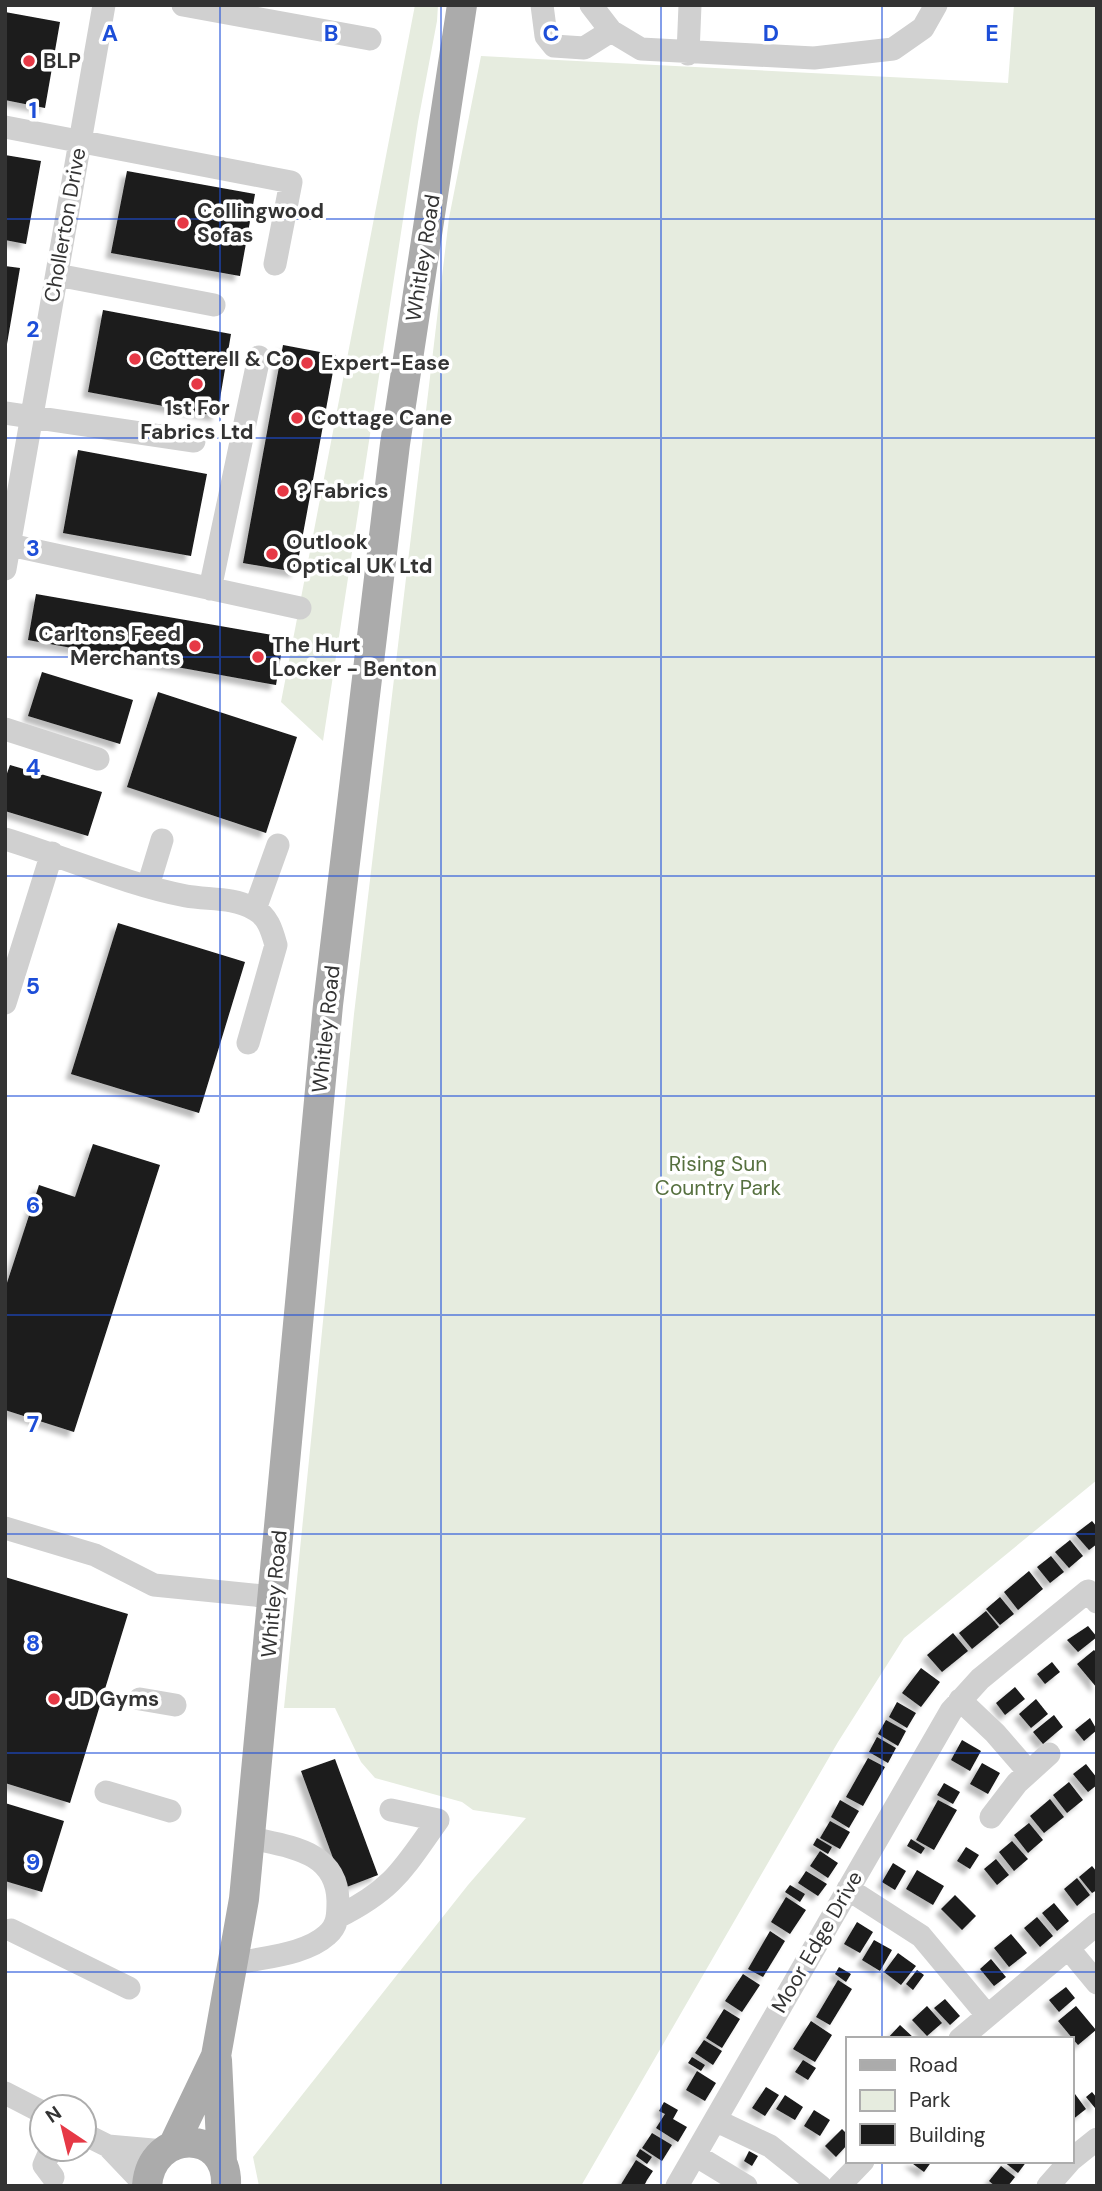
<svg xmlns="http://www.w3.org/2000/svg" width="1102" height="2191" font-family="'DM Sans',sans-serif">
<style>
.green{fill:#e6ecdf}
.building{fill:#1a1a1a;filter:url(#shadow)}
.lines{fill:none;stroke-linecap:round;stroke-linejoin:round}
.minor{stroke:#d0d0d0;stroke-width:23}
.major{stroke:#ababab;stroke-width:30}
.grid{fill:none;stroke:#1d4ed8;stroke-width:2;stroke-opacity:0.55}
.poi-dot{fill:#e63946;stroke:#fff;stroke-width:2.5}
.labels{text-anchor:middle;stroke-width:7;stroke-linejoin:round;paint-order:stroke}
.poi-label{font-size:21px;font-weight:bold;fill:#333;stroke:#fff;text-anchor:start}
.street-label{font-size:21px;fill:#333;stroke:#fff}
.park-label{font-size:21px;fill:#56703f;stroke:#fff}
.grid-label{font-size:23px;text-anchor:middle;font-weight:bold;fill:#1d4ed8;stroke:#fff;stroke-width:7;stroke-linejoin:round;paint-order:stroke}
</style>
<defs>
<filter id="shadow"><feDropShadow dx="-5.5" dy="5.5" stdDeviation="2" flood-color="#0004"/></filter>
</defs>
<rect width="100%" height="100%" fill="#fff"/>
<path class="green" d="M415,5H438L437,21L418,122L323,741L281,702Z
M1014,5H1097V1480L904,1638L838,1742L581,2186H259L253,2157L468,1885L526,1818L473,1810L462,1802L375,1778L361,1762L335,1708H284L354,1014L449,218L481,56L1008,83Z"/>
<path class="building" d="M5,12L60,22L45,108L5,100Z
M5,155L41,161L26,244L5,240Z
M127,171L255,194L240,276L111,253Z
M5,266L20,268L7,344H5Z
M103,310L231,334L217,416L88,392Z
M283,345L336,355L296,572L243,563Z
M78,450L207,474L191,556L63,533Z
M36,594L284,637L276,685L28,640Z
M42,672L133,700L120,744L28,716Z
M158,692L297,737L266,833L127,787Z
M10,765L102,792L88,836L5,811V779Z
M118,923L245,962L199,1113L71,1074Z
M93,1144L160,1165L74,1432L5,1410V1289L39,1185L75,1197Z
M1092,1521L1097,1527V1544L1089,1550L1075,1534Z
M1070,1540L1083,1556L1069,1568L1055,1552Z
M1051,1556L1064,1572L1050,1583L1037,1567Z
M1029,1571L1043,1589L1018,1610L1004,1592Z
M5,1577L128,1614L70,1803L5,1783Z
M1000,1597L1014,1614L1000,1625L986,1609Z
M986,1611L999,1627L972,1649L959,1633Z
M1088,1626L1097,1637L1078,1652L1067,1640Z
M953,1633L968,1651L942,1672L927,1655Z
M1094,1650L1097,1653V1688L1077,1664Z
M1052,1662L1060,1672L1045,1684L1037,1674Z
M921,1668L940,1682L921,1707L902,1693Z
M1015,1687L1025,1699L1005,1715L996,1703Z
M1036,1699L1048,1714L1031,1728L1019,1714Z
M897,1702L916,1713L907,1728L889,1717Z
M1054,1715L1063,1727L1043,1744L1033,1732Z
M1090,1718L1097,1730L1084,1741L1075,1730Z
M886,1720L906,1731L898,1746L878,1734Z
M877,1737L896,1748L888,1763L869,1752Z
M962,1740L981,1751L970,1771L951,1760Z
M868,1758L885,1767L863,1806L846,1797Z
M335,1759L378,1875L344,1888L301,1771Z
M982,1763L1000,1773L988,1794L970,1784Z
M1086,1764L1097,1778V1785L1088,1792L1073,1774Z
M1069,1782L1083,1800L1067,1813L1053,1795Z
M944,1783L960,1792L953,1804L937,1795Z
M1050,1799L1064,1817L1044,1833L1030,1816Z
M840,1800L859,1811L849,1828L831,1817Z
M938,1800L957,1810L934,1850L916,1840Z
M5,1803L64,1821L42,1892L5,1881Z
M830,1821L850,1832L840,1849L820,1838Z
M1029,1823L1043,1840L1028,1853L1014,1835Z
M817,1838L832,1847L828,1854L813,1845Z
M911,1839L925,1848L921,1854L907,1846Z
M1012,1841L1028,1859L1014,1871L999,1852Z
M966,1847L979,1855L970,1869L957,1861Z
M820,1851L838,1863L828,1878L810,1866Z
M996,1859L1009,1875L997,1885L984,1869Z
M893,1863L906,1871L895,1890L882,1882Z
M1092,1866L1097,1872V1890L1092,1893L1079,1877Z
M917,1870L944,1886L933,1905L906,1889Z
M806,1871L827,1884L818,1896L798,1883Z
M1077,1878L1090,1895L1077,1906L1064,1889Z
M790,1885L805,1894L800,1902L785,1892Z
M955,1895L976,1916L962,1930L941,1909Z
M786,1897L806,1910L790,1934L771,1922Z
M1054,1903L1069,1921L1057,1931L1042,1913Z
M1037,1917L1053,1936L1040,1947L1024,1928Z
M857,1922L873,1932L860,1953L844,1944Z
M770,1931L785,1941L763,1977L748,1969Z
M1011,1934L1027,1953L1009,1967L994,1948Z
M874,1940L892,1950L880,1971L862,1960Z
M898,1953L916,1966L901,1985L884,1972Z
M991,1959L1006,1977L994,1986L980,1969Z
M839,1967L851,1974L846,1982L835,1974Z
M917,1970L924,1975L913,1990L906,1984Z
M743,1974L760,1985L742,2012L725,2001Z
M838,1980L852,1989L830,2025L816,2017Z
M1066,1987L1075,1998L1059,2012L1049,2000Z
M945,1999L960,2016L950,2025L934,2008Z
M927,2006L942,2023L927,2036L912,2020Z
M1076,2006L1096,2030L1078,2045L1058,2021Z
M724,2009L740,2019L722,2048L706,2038Z
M811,2021L832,2035L815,2062L793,2049Z
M900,2025L915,2039H887Z
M704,2040L722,2051L713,2065L695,2053Z
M692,2057L705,2065L701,2071L688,2063Z
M803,2060L816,2068L808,2080L795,2072Z
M697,2071L716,2083L705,2101L686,2090Z
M766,2087L779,2095L765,2116L752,2108Z
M1092,2092L1097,2098L1095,2108L1086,2097Z
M1075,2094L1086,2109L1072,2120V2096Z
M785,2095L803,2107L795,2120L776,2109Z
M664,2102L678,2110L673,2119L687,2127L678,2142L656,2128L665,2114L659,2111Z
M814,2110L830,2120L820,2136L804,2126Z
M842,2129L848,2135V2144L836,2157L825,2146Z
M652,2133L672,2145L662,2161L642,2148Z
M640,2149L652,2157L647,2164L636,2156Z
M749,2151L758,2156L752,2166L744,2161Z
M636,2160L653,2171L647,2180L644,2186H620Z
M909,2161H932L924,2172Z
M1003,2161H1027L1018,2173Z
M1001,2166L1015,2177L1008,2186H995L989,2181Z"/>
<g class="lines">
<path class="minor" d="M183,5L370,39
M542,5L546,36L554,46L584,48L611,31
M591,5L611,31L641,49L814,58L893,49L923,28L936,5
M688,54L690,5
M5,127L291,182L275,264
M57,275L214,305
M5,413L194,441
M10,545L300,608
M5,569L104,5
M210,589L259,357
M5,729L98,759
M5,839C65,857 125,884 186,896C209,900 233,897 254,909C268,916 272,931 276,945L248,1043
M148,886L162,840
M255,909L278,845
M5,1003L52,853
M5,1528L95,1555L154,1585L273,1597
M140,1699L175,1705
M960,1700L995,1733L1028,1771
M106,1792L170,1811
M991,1817L1017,1783L1049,1754
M848,1889L921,1936L987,2015
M338,1917C394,1889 403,1869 438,1820L391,1810
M11,1930L129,1988
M1068,1948L1097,1983
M235,1964C262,1957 305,1955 327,1935C338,1926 338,1914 338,1901C337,1851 290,1847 251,1838
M960,2039L1097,1924
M5,2093L42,2112
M715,2120L770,2146L820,2186
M84,2134L108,2146L146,2186
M108,2146L164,2151
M51,2149L44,2165L53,2177
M695,2155L746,2186
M1072,2159L1097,2139
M677,2186L951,1711L980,1679L1088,1591L1097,1602
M839,2186L863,2161
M1048,2186L1070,2161"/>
<path class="major" d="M217,2060L222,2162
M173,2146L216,2056L244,1899L328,1005L395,444L462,5
M147,2186C151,2128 229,2128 226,2186"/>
</g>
<path class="grid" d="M220,5V2186M441,5V2186M661,5V2186M882,5V2039M5,219H1097M5,438H1097M5,657H1097M5,876H1097M5,1096H1097M5,1315H1097M5,1534H1097M5,1753H1097M5,1972H1097M882,2161V2186"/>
<g class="poi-dot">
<circle cx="29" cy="61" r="7"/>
<circle cx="183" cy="223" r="7"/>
<circle cx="135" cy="359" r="7"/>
<circle cx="307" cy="363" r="7"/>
<circle cx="197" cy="384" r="7"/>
<circle cx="297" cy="418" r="7"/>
<circle cx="283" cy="491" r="7"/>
<circle cx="272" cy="554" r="7"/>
<circle cx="195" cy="646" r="7"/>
<circle cx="258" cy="657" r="7"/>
<circle cx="54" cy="1699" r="7"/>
</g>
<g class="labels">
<g class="poi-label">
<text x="43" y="68">BLP</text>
<text x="197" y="218">Collingwood<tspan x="197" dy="24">Sofas</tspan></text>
<text x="149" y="366">Cotterell &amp; Co</text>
<text x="321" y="370">Expert-Ease</text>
<text x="197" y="415" text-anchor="middle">1st For<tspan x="197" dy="24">Fabrics Ltd</tspan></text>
<text x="311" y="425">Cottage Cane</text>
<text x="297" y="498">? Fabrics</text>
<text x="286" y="549">Outlook<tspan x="286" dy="24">Optical UK Ltd</tspan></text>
<text x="181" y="641" text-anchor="end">Carltons Feed<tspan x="181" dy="24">Merchants</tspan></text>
<text x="272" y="652">The Hurt<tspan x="272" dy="24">Locker - Benton</tspan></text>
<text x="68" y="1706">JD Gyms</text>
</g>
<g class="street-label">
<text transform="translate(65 225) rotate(-80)" y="7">Chollerton Drive</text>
<text transform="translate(423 258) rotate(-81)" y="7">Whitley Road</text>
<text transform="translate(326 1029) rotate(-84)" y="7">Whitley Road</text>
<text transform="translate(274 1594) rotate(-85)" y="7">Whitley Road</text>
<text transform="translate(817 1942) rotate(-60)" y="7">Moor Edge Drive</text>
</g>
<g class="park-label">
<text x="718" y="1171">Rising Sun<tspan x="718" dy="24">Country Park</tspan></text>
</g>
</g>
<g class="grid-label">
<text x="110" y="41">A</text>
<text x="331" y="41">B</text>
<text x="551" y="41">C</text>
<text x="771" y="41">D</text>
<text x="992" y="41">E</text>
<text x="33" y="118">1</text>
<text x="33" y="337">2</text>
<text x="33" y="556">3</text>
<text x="33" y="775">4</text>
<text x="33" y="994">5</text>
<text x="33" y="1213">6</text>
<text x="33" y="1432">7</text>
<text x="33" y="1651">8</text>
<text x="33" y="1870">9</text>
</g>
<rect width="1102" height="2191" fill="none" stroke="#333333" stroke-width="14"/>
<rect x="846" y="2037" width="228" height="126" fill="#ffffff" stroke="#adadad" stroke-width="2"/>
<rect x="860" y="2060" width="35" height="10" fill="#ababab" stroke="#adadad" stroke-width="2"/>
<text x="909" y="2072" font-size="21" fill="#333333">Road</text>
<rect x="860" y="2090" width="35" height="21" fill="#e6ecdf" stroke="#adadad" stroke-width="2"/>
<text x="909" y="2107" font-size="21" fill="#333333">Park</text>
<rect x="860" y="2124" width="35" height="21" fill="#1a1a1a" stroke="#adadad" stroke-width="2"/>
<text x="909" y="2142" font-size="21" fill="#333333">Building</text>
<g transform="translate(63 2128) rotate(325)"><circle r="33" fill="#ffffff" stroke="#adadad" stroke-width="2"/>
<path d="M0-5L12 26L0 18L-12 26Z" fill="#e63946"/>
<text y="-10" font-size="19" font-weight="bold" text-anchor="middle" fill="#333333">N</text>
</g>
</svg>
